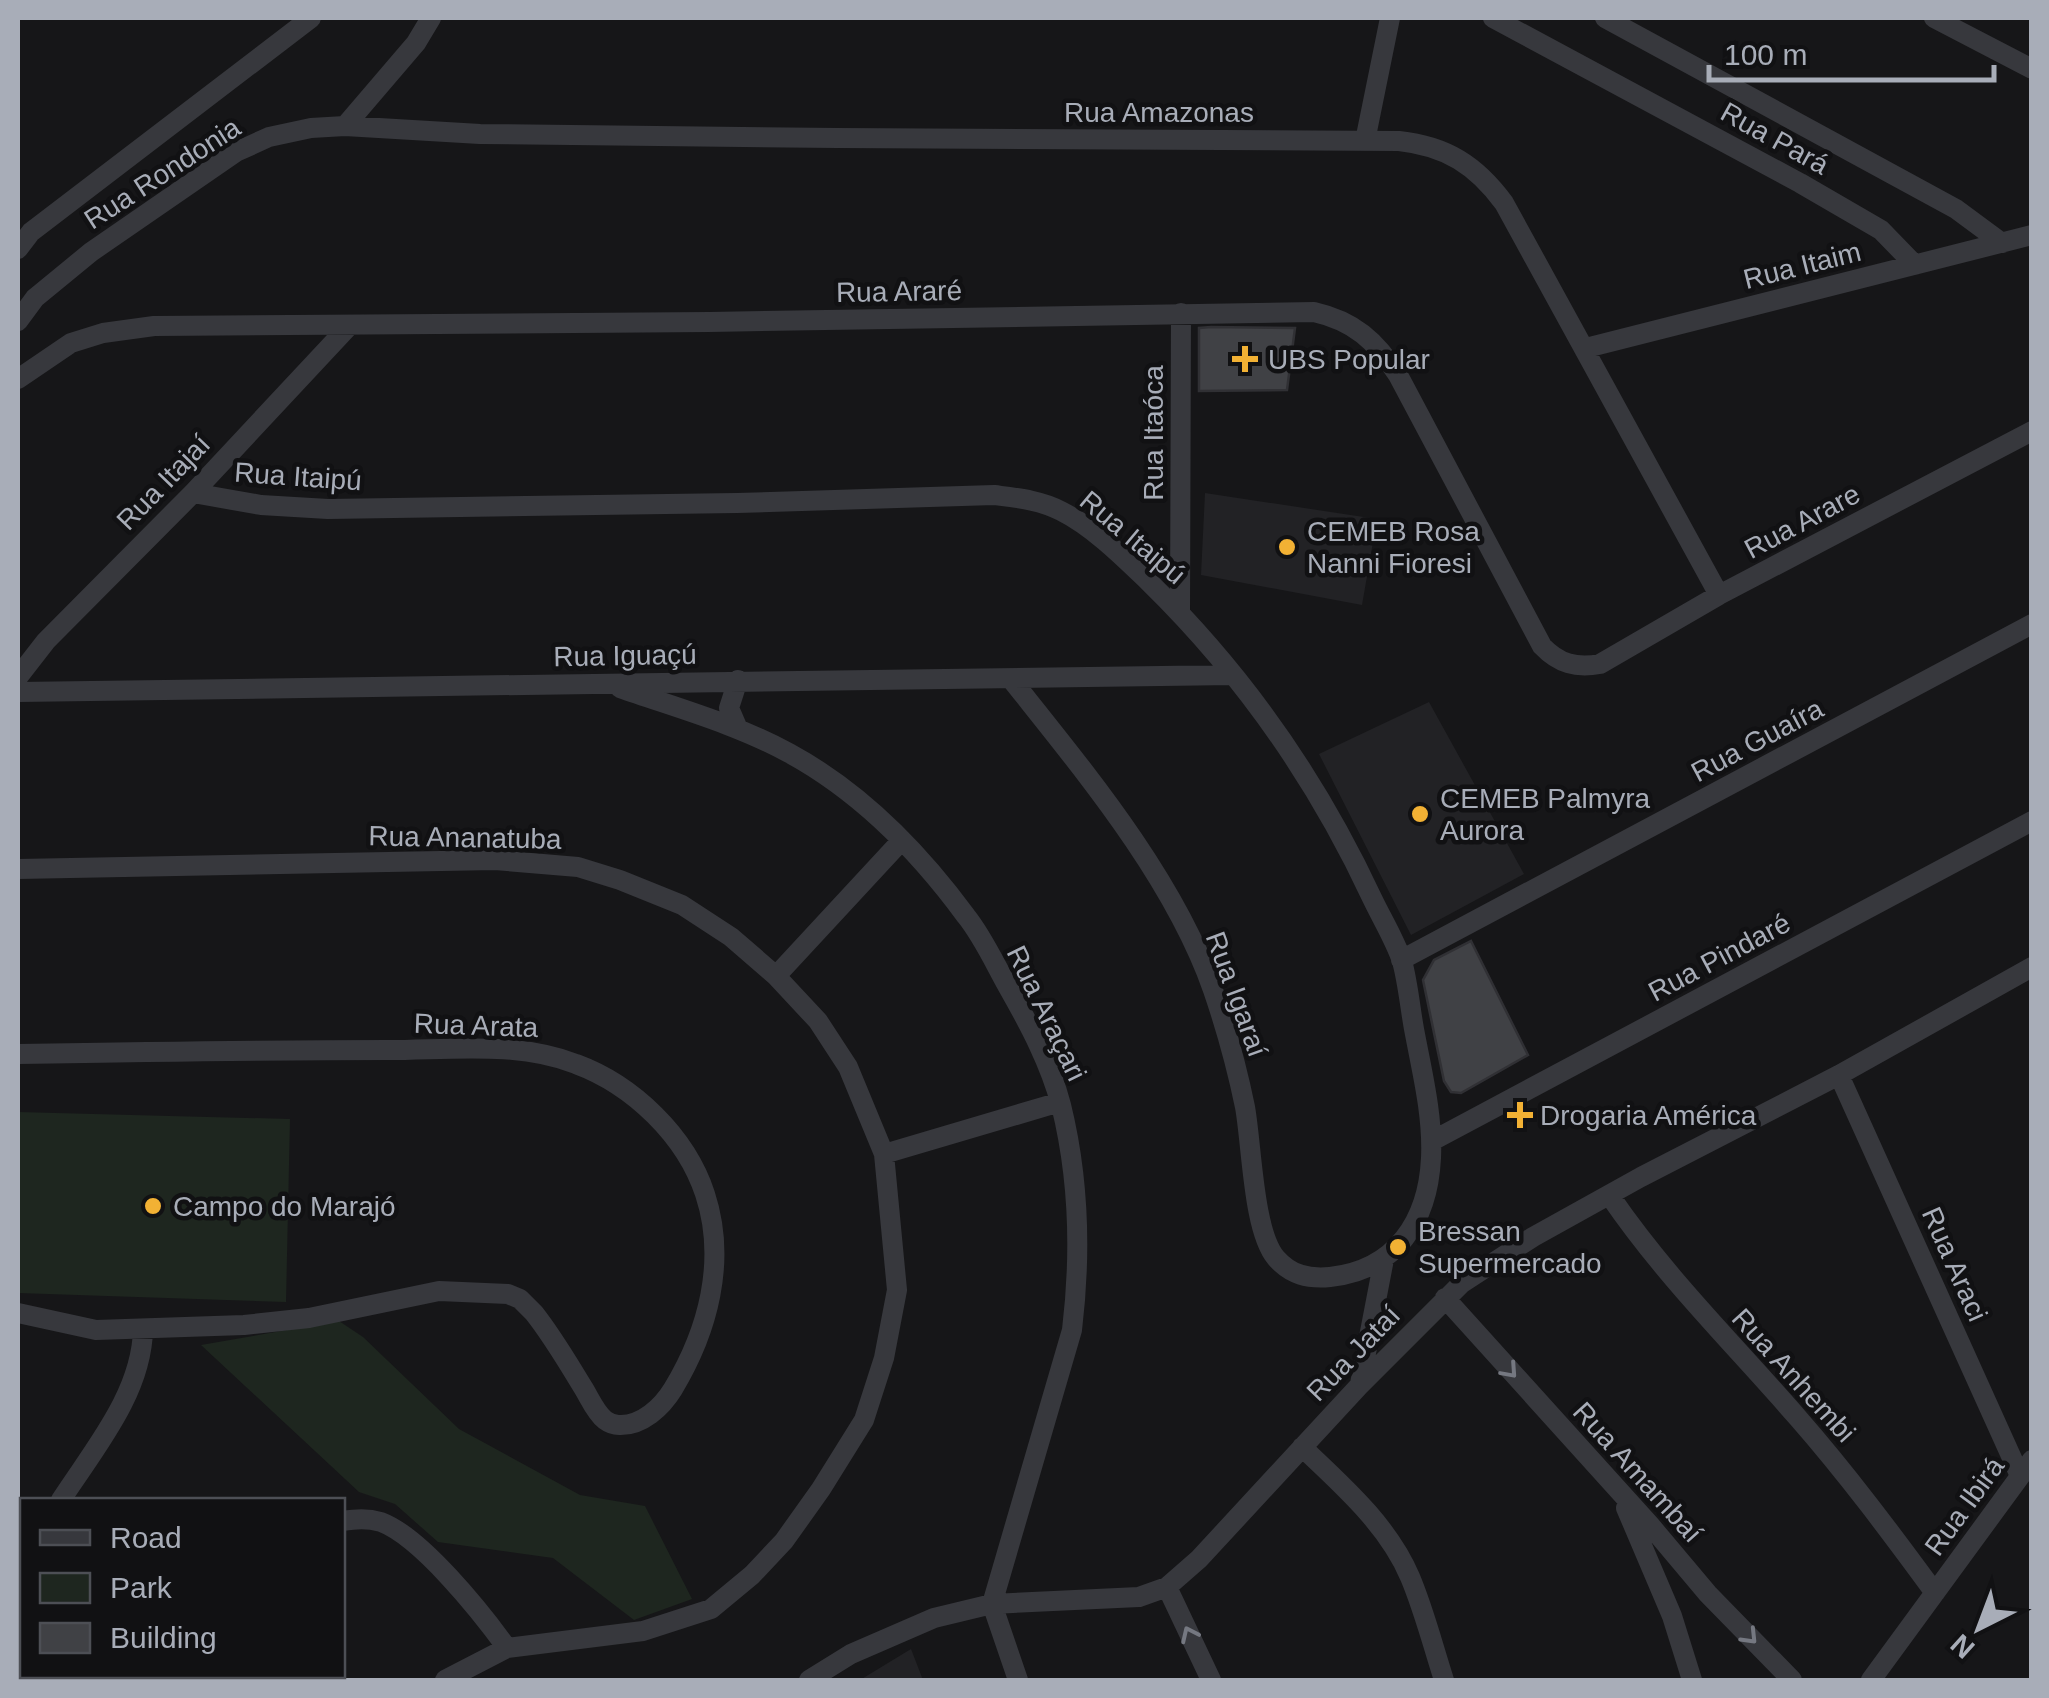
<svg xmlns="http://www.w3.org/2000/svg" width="2049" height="1698" font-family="Helvetica,sans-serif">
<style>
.built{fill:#222225}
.green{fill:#1e261f}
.building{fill:#404145;stroke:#303034;stroke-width:2.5}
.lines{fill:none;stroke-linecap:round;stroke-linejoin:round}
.minor{stroke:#37383d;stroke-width:20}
.oneway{stroke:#757881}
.poi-dot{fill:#f2b134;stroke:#111113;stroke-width:4}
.labels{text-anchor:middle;stroke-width:9;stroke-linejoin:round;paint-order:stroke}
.street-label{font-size:28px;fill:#a8adb8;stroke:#111113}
.poi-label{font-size:28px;fill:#a8adb8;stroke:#111113;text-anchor:start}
</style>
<rect width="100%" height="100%" fill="#161618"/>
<path class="built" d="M1205,493L1377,519L1362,605L1201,575Z
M1429,702L1524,874L1411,935L1319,754Z
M911,1649L923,1680H860Z"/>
<path class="green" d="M18,1112L290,1119L286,1302L18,1293Z
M339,1321L363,1337L459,1429L580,1495L645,1506L692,1599L634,1620L553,1558L438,1542L395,1504L359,1492L201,1345Z"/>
<path class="building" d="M1211,327L1295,328L1287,390L1199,391V328Z
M1471,941L1528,1055L1461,1093L1451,1092L1444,1081L1423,980L1434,960Z"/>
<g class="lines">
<path class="minor" d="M1493,18L1800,183L1881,230L1915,265
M1605,18L1956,209L2002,243
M1934,18L2032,69
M345,126L416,43L431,18
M1365,141L1390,18
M18,249L31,232L311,18
M18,321L35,298L91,252L236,152L269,137L311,128L345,126L480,134L838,138L1399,141C1446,146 1476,165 1504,203L1719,595
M1586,348L2032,235
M18,379L71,343L103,333L154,326L709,322L1314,312C1354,321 1376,341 1398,375L1542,646C1559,664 1576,668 1600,664L1719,595L2032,431
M193,493L261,505L328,509L737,503L994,495C1017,498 1040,500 1061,511C1093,527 1123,557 1149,582C1242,673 1317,780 1372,898C1382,919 1395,940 1402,961C1408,983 1410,1007 1414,1029C1422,1072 1433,1115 1431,1158C1428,1221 1396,1270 1330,1277C1308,1279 1291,1275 1276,1258C1253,1231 1252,1146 1245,1107C1237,1068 1226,1028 1213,990C1174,878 1084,771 1011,679
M1180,613L1181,313
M18,677L46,641L193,493L349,326
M738,680L729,708L738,729
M620,688C677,708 736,724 789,753C859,791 919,852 966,916C983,937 995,964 1008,987C1029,1024 1050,1063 1061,1105C1079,1178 1081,1255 1072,1330L992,1604
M18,692L1233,675
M18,869L495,860L578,867L620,880L682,905L731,937L776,976L818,1021L848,1067L884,1154L897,1290L884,1358L864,1420L821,1489L784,1541L752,1575L711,1609L643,1631L507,1648L445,1680
M1401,960L2032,624
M776,976L902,840
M18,1054C141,1052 265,1050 388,1050C449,1050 518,1041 576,1064C633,1085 686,1136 705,1194C727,1261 708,1331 673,1389C662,1407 642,1426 619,1425C614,1425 609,1423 605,1420C596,1413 590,1399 584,1389C568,1363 553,1337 534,1313L520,1299L508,1294L439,1291L309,1318L244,1325L96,1330L18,1313
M1839,1075L2020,1476
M1432,1141L2032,821
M884,1154L1060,1102
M1610,1196C1667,1279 1732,1342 1798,1418C1847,1474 1891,1533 1935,1593
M1445,1298L1650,1525L1708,1594L1792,1680
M1360,1384L1384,1259
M1302,1447C1342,1485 1388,1525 1410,1577C1424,1610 1433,1646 1444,1680
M61,1500C94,1449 142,1393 143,1329
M1626,1508L1672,1616L1692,1680
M342,1521C356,1519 367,1518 381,1522C421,1537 481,1612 507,1648
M18,1548H22
M18,1580L22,1568
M1167,1587L1211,1680
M992,1604L1018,1680
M66,1680L74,1676
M809,1680L851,1654L934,1618L992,1604L1139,1597L1167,1587L1199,1559L1359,1386L1462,1283L1533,1237L1641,1177L1839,1075L2032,967
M1871,1680L2032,1460"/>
</g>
<defs><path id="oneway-chevron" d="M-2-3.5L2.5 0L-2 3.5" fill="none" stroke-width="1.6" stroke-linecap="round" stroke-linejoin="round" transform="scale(2.5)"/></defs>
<g class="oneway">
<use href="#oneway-chevron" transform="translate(1510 1371) rotate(48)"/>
<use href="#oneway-chevron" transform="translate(1189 1634) rotate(-115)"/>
<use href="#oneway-chevron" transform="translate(1750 1637) rotate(46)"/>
</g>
<g class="poi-dot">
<path d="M1240 344h10v10h10v10h-10v10h-10v-10h-10v-10h10z"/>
<circle cx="1287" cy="547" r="10"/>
<circle cx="1420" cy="814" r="10"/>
<path d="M1515 1100h10v10h10v10h-10v10h-10v-10h-10v-10h10z"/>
<circle cx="153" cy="1206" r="10"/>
<circle cx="1398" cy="1247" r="10"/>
</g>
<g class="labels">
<g class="street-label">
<text x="1159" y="122">Rua Amazonas</text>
<text transform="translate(1775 138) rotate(29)" y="10">Rua Pará</text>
<text transform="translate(162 173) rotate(-33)" y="10">Rua Rondonia</text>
<text transform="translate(1802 265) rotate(-14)" y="10">Rua Itaim</text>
<text transform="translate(899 291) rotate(-1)" y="10">Rua Araré</text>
<text transform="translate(1153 433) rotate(-90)" y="10">Rua Itaóca</text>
<text transform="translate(298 476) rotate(4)" y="10">Rua Itaipú</text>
<text transform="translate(163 482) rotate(-46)" y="10">Rua Itajaí</text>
<text transform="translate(1802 521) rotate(-28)" y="10">Rua Arare</text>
<text transform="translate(1133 537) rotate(40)" y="10">Rua Itaipú</text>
<text transform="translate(625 655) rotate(-1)" y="10">Rua Iguaçú</text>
<text transform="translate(1757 740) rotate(-28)" y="10">Rua Guaíra</text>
<text transform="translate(465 837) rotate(1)" y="10">Rua Ananatuba</text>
<text transform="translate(1719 957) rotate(-28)" y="10">Rua Pindaré</text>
<text transform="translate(1237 994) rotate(70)" y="10">Rua Igaraí</text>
<text transform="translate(1047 1013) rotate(64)" y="10">Rua Araçari</text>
<text transform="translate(476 1025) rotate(2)" y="10">Rua Arata</text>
<text transform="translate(1955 1264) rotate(66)" y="10">Rua Araci</text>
<text transform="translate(1353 1353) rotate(-46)" y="10">Rua Jataí</text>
<text transform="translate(1794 1375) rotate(48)" y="10">Rua Anhembi</text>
<text transform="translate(1638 1472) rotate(48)" y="10">Rua Amambaí</text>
<text transform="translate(1964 1506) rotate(-54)" y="10">Rua Ibirá</text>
</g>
<g class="poi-label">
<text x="1268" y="369">UBS Popular</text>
<text x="1307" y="541">CEMEB Rosa<tspan x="1307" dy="32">Nanni Fioresi</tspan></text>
<text x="1440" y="808">CEMEB Palmyra<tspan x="1440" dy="32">Aurora</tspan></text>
<text x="1540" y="1125">Drogaria América</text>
<text x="173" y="1216">Campo do Marajó</text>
<text x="1418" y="1241">Bressan<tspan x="1418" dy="32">Supermercado</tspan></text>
</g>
</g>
<rect width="2049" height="1698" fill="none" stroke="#a8adb8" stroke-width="40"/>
<rect x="20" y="1498" width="325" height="180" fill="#111113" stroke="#4d4f55" stroke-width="2.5"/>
<rect x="40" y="1530" width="50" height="15" fill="#37383d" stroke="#4d4f55" stroke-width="2.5"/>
<text x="110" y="1548" font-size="30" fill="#a8adb8">Road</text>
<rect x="40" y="1573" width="50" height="30" fill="#1e261f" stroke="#4d4f55" stroke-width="2.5"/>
<text x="110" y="1598" font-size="30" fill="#a8adb8">Park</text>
<rect x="40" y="1623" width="50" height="30" fill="#404145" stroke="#4d4f55" stroke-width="2.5"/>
<text x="110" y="1648" font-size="30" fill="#a8adb8">Building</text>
<g transform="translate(1979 1628) rotate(222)" stroke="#111113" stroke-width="8" paint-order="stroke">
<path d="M0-8L18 38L0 25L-18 38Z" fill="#a8adb8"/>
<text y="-15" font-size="28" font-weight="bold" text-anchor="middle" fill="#a8adb8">N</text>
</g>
<path d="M1709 65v15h285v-15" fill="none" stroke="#a8adb8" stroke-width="5"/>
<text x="1724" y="65" font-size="30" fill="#a8adb8" stroke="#111113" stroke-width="8" paint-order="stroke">100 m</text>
</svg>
